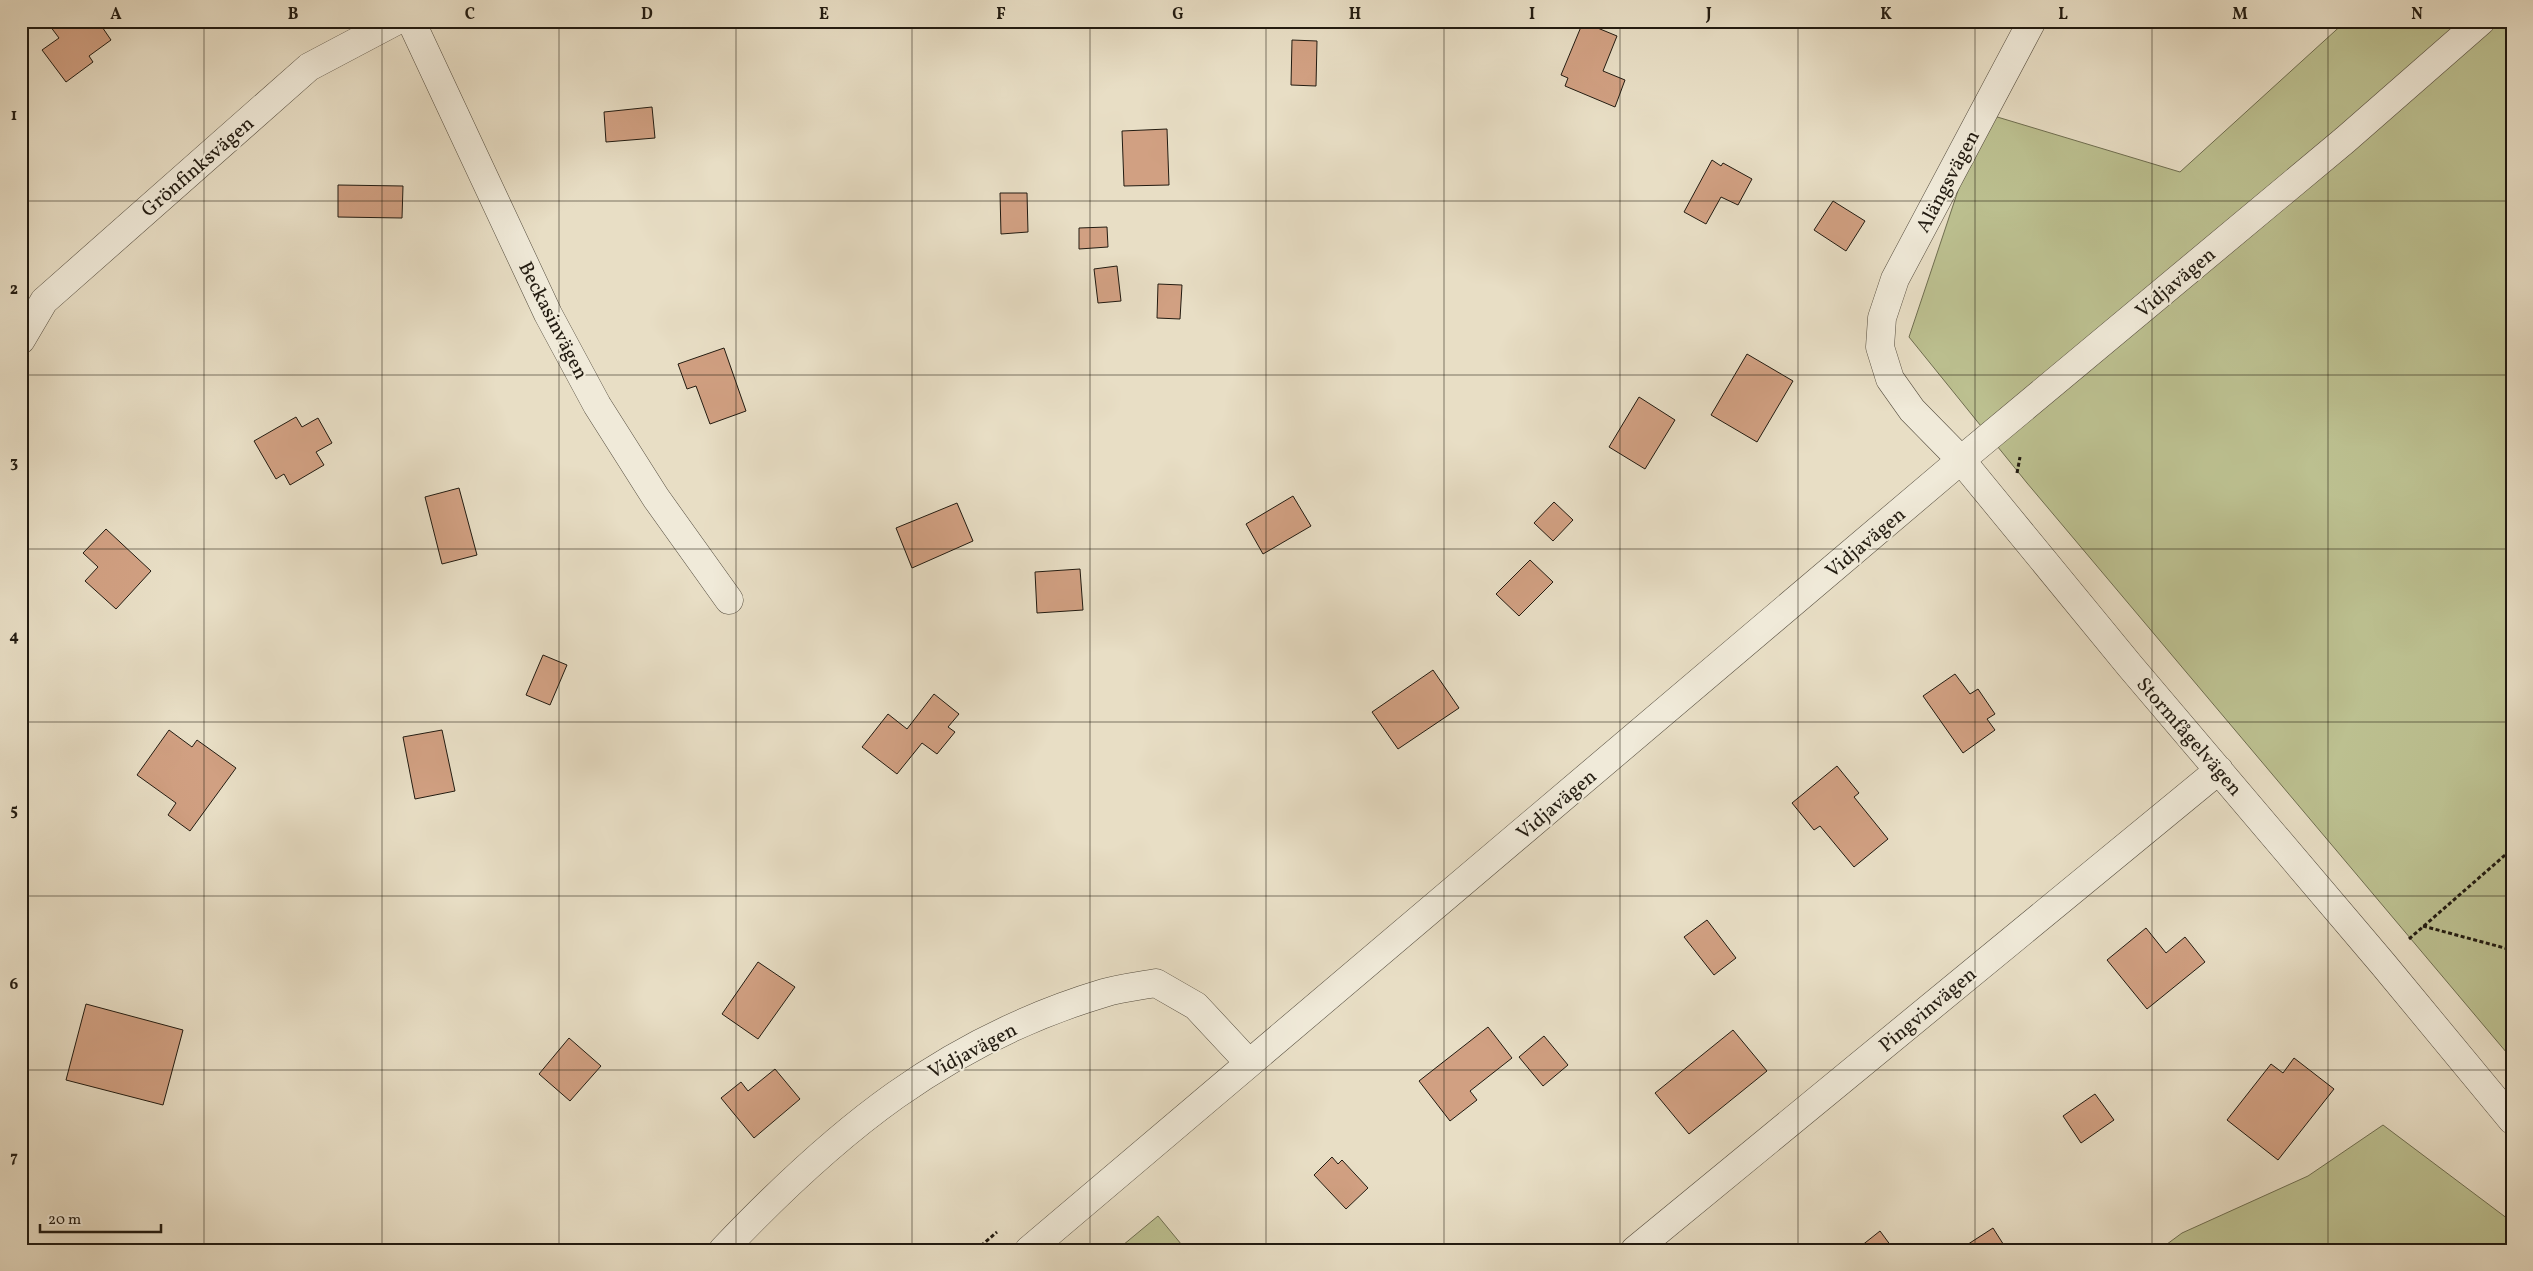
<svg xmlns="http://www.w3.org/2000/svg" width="2533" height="1271" font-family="Vollkorn,serif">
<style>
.green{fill:#bcc090;stroke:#6f6e50}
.building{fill:#d1a082;stroke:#221b11}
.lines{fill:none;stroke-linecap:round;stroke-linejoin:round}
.minor-casing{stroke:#544c3e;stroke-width:29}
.path{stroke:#221b11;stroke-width:3;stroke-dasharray:4 2.5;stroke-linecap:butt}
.minor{stroke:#f0ead9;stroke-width:28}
.grid{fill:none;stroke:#221b11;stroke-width:1;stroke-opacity:0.55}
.labels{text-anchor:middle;stroke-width:4.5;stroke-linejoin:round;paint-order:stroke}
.street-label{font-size:20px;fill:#221b11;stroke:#f0ead9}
.neatline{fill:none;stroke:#221b11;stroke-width:2}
.grid-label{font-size:16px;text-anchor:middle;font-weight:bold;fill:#221b11}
</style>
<rect width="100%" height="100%" fill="#e8dec5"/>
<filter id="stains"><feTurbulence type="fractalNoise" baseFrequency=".004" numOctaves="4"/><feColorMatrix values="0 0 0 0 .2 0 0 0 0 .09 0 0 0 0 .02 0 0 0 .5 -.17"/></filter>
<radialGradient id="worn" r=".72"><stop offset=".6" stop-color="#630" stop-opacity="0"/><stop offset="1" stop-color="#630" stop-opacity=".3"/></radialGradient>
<path class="green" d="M2346,21H2512V1059L2027,483L1909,337L1984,113L2180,172Z
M2383,1125L2512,1222V1250H2159L2182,1233L2308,1176Z
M1158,1216L1186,1250H1117Z"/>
<path class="building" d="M57,21H98L111,40L89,56L93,62L66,82L42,50L59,38L50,26Z
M1583,22L1617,36L1603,71L1625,80L1615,107L1565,86L1568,78L1561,75Z
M1292,40L1317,41L1316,86L1291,85Z
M652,107L655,138L606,142L604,112Z
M1167,129L1169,185L1124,186L1122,131Z
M1712,160L1721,166L1723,163L1752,179L1738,205L1721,197L1706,224L1684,212Z
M338,185L403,186L402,218L338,217Z
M1000,193H1027L1028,232L1001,234Z
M1833,201L1865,221L1846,251L1814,230Z
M1107,227L1108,247L1079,249V228Z
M1117,266L1121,301L1098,303L1094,269Z
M1158,284L1182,285L1180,319L1157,318Z
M724,348L746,411L710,424L696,386L687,389L678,364Z
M1747,354L1793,381L1757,442L1711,415Z
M1639,397L1675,420L1645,469L1609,447Z
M296,417L302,427L318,418L332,443L316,452L324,465L290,485L284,474L276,479L254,441Z
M459,488L477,555L442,564L425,497Z
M1293,496L1311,526L1263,554L1246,524Z
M1554,502L1573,520L1553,541L1534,523Z
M957,503L973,541L912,568L896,528Z
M106,529L151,571L116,609L85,581L98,567L83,553Z
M1530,560L1553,582L1519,616L1496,594Z
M1080,569L1083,610L1037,613L1035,572Z
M543,655L567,665L550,705L526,695Z
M1433,670L1459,708L1398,749L1372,712Z
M1955,674L1970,694L1978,689L1995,714L1987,719L1995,730L1963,753L1923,696Z
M934,694L959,714L948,727L955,732L937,754L922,743L897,774L862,747L888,714L907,729Z
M169,730L192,747L197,740L236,768L190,831L168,815L176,803L137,775Z
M442,730L455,791L415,799L403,737Z
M1837,766L1859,793L1854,797L1888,839L1854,867L1820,826L1814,830L1792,803Z
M1707,920L1736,958L1714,975L1684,937Z
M2146,928L2166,953L2185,937L2205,962L2147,1009L2107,960Z
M758,962L795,987L758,1039L722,1014Z
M86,1004L183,1030L163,1105L66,1080Z
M1488,1027L1512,1058L1470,1091L1477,1100L1450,1121L1419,1081Z
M1733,1030L1767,1071L1689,1134L1655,1093Z
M1544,1036L1568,1065L1543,1086L1519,1057Z
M569,1038L601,1066L570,1101L539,1074Z
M2294,1058L2334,1089L2278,1160L2227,1120L2271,1064L2283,1073Z
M775,1069L800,1099L754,1138L721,1098L741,1082L748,1091Z
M2095,1094L2114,1120L2081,1143L2063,1116Z
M1332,1157L1338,1164L1342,1160L1368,1188L1346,1209L1314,1175Z
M1993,1228L2007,1250H1959Z
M1880,1231L1894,1250H1856Z"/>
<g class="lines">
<defs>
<path id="minor" d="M411,21L548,314L597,405L656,498L729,600
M2032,21L1895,279L1882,318L1880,347L1890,379L1912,410L1961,460L2130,666L2383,964L2512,1120
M21,340L44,301L309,67L396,21
M723,1250C835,1132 944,1041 1104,993C1121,988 1139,986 1156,983L1196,1006L1249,1063
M1029,1250L1961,460L2345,140L2481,21
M1635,1250L2219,770"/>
</defs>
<use href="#minor" class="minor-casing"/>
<path class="path" d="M2017,473L2020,457
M2423,926L2512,950
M2409,939L2512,849
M976,1250L997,1232"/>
<use href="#minor" class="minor"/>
</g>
<path class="grid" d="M204,21V1250M382,21V1250M559,21V1250M736,21V1250M912,21V1250M1090,21V1250M1266,21V1250M1444,21V1250M1620,21V1250M1798,21V1250M1975,21V1250M2152,21V1250M2328,21V1250M21,201H2512M21,375H2512M21,549H2512M21,722H2512M21,896H2512M21,1070H2512"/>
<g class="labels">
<g class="street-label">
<text transform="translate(197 166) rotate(-41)" y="7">Grönfinksvägen</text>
<text transform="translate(1947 181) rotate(-62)" y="7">Alängsvägen</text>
<text transform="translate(2175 282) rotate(-40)" y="7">Vidjavägen</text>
<text transform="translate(554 320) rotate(63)" y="7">Beckasinvägen</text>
<text transform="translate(1865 542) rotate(-40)" y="7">Vidjavägen</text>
<text transform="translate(2190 736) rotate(49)" y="7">Stormfågelvägen</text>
<text transform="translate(1556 804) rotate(-40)" y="7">Vidjavägen</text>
<text transform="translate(1927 1009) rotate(-40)" y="7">Pingvinvägen</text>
<text transform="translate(972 1050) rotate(-28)" y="7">Vidjavägen</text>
</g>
</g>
<rect width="2533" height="1271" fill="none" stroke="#e8dec5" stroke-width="55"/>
<path d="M40 1224v8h121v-8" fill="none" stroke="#221b11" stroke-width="2.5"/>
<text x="48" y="1224" font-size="15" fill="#221b11" stroke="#f0ead9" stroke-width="4" paint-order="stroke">20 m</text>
<rect x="28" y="28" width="2478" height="1216" class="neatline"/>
<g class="grid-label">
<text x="116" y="19">A</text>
<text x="293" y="19">B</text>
<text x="470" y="19">C</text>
<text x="647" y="19">D</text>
<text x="824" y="19">E</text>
<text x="1001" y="19">F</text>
<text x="1178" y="19">G</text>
<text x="1355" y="19">H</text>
<text x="1532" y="19">I</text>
<text x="1709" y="19">J</text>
<text x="1886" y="19">K</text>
<text x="2063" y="19">L</text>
<text x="2240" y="19">M</text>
<text x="2417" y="19">N</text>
<text x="14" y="120">1</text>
<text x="14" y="294">2</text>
<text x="14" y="467">3</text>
<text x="14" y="641">4</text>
<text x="14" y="815">5</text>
<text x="14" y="989">6</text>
<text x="14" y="1162">7</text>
</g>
<rect width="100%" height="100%" filter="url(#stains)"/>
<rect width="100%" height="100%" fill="url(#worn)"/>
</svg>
